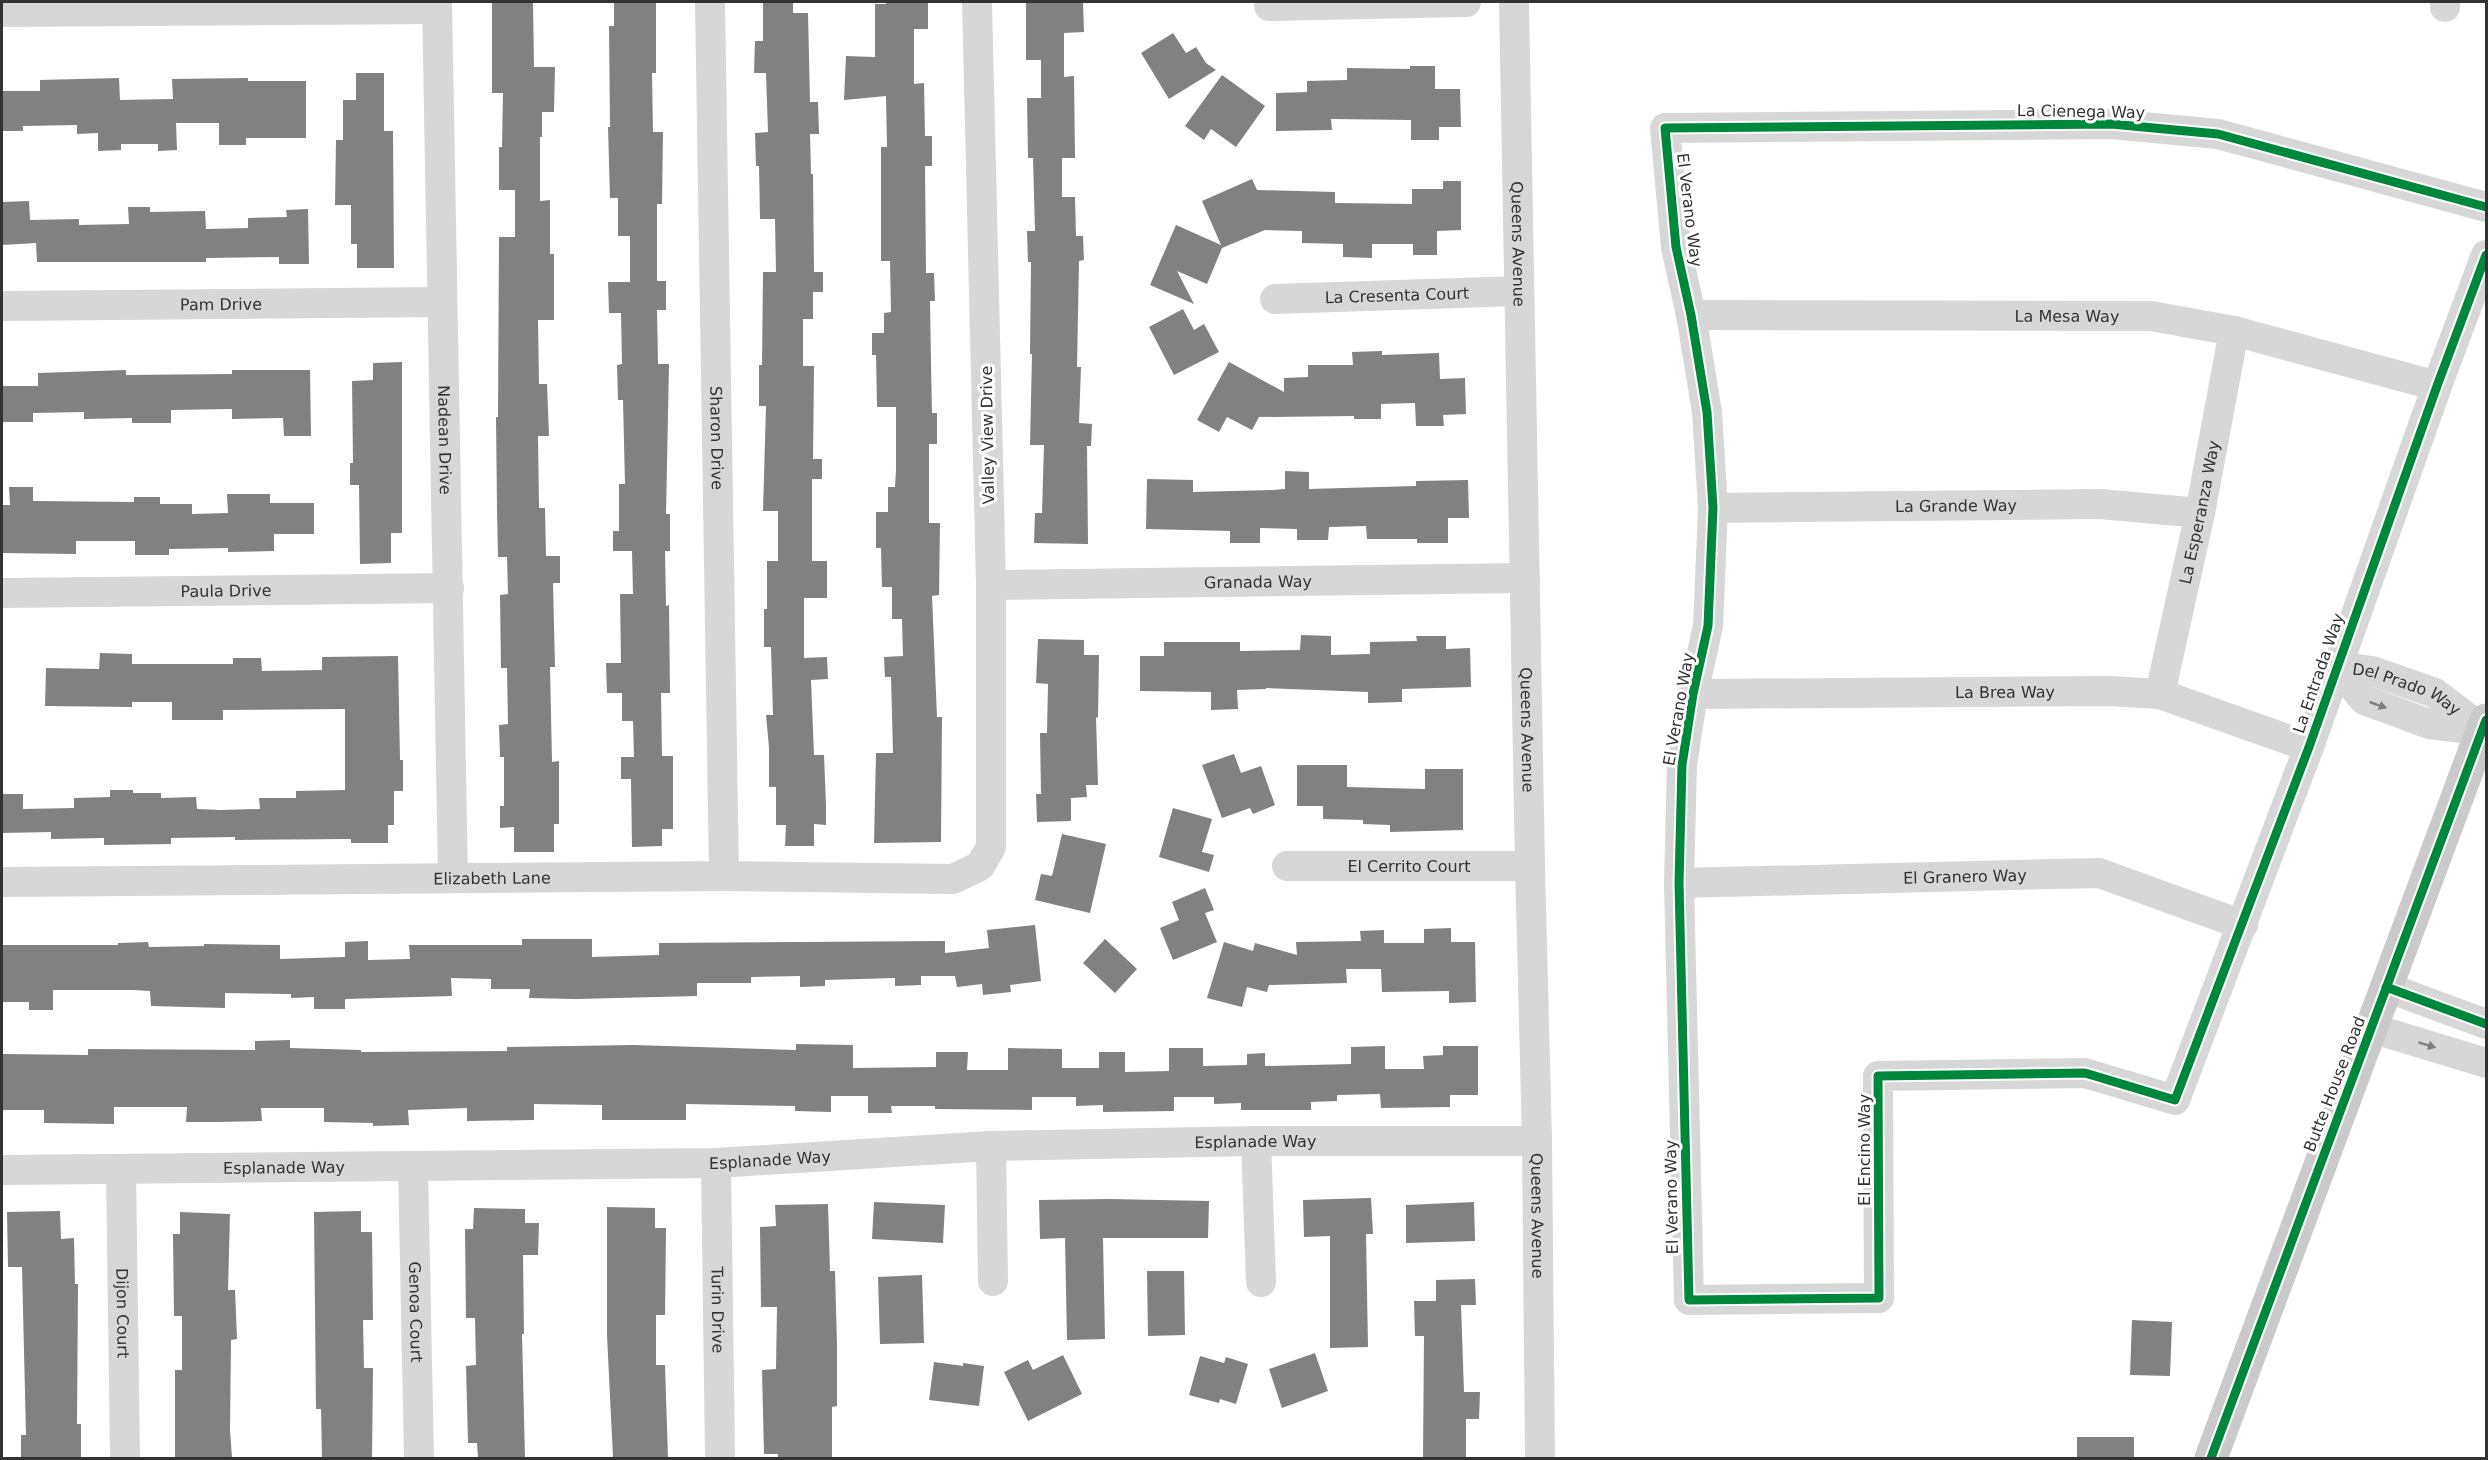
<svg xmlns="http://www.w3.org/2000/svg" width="2488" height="1460" font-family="'DejaVu Sans',sans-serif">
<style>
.building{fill:#818181}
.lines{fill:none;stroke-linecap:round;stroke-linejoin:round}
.minor{stroke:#d7d7d7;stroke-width:30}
.major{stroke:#cacaca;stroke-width:33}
.cycleway-casing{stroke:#fff;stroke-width:13}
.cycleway{stroke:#00873e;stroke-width:9}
.oneway{fill:#7d7d7d}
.labels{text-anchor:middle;stroke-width:6;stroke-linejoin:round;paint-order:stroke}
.street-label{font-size:16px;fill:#333;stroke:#fff}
</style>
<rect width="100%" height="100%" fill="#fff"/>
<path class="building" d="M492,2H533L534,67H555L554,112H542V137H540V201L550,200V254H554V320H538L539,384H547L549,436H538L539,508H545L546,556H560V583H553L555,667H550L552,762L559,761V824H554V852H514V827L500,828V806H504V757H500L499,725L508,724L507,668H501L500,595L508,594L507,557H498L497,509L496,417H498L499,237H515V190H499V147H502L503,93H492Z
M614,2H656V73H652L653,132H663L662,204H657V281H666V310H657L658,364H669L666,514H670V551H665L666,606L669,605L670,693H661L662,756H673V829H662V846L632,847L631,779H621V757H634L633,721H622V693H607L606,663H621L620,594H633L632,551H613V531H619V484H625L623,400H618L617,365L622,364L621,313H609L608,282H630V236H618V198H610L608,127H610L609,26H614Z
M763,2H793V13H808L810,102H818L819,134H810L811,174H813L814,272H823V292H813V319H803V366H814L813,459H822V479H812V561H827V598H804V658L827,657L828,679L811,680L814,755H824L826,805V825L814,824V846H785L786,825H776V787H769V747L766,715H773L771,647H764V609H767V561H778V511H763L766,406H759V365H762L763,272H776L775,219H760L759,166H756L755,133L768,132L766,73H754L755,41H763Z
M886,2H928V29H914V84L924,83L925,136H932V166H925L926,273H934L935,301H930L931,364L932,413H937V444H929V523H940L939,595L932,596L937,717H942L941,842L874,843L876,753H893L891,677H885L884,657L903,656L902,619H892V587H882L881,548H876V512H888V487H895L896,470V407H877L876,355H872V333H884V313L891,312L890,261H881V147H887L886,96L844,100L846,56L875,57V4H886Z
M1026,2H1083L1084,32L1064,33V77L1074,76L1075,158H1062V197H1075L1076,236H1083L1084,260L1079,261L1077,367H1081L1079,423L1092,424L1091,446H1087L1088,544L1034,543L1035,513H1042L1044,445H1030L1032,354H1030L1031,262H1028L1027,231H1035L1033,158H1028L1027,98H1041V60H1026Z
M1173,33L1186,53L1196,47L1206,63L1216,70L1169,99L1141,53Z
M1410,66H1435V89H1460L1461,127H1439V140H1411V120L1331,119L1332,130L1276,131V93L1307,92V81L1347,80V68L1410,69Z
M356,73H384V131H393L394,268H357V244H351V205H335L336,140H343V100H356Z
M1222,75L1265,106L1236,147L1211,129L1204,140L1185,126Z
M119,78L120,100L173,99L172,79L248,78V81H306V138H246V145H219V123H176L177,150L158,151V144H121V150L98,151V133L77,134V125L23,126V131H2V91H40V80Z
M1252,179L1257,190L1335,192V203L1412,204V189H1443V181H1461V230L1437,231V255H1413V244H1372V258L1343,257V244L1302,243V231L1265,230L1222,248L1207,284L1177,271L1194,304L1150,285L1176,225L1221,245L1202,201Z
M29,201L30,220L79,219V225L129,224L128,207H150V212L205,211L206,229L248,228V218L287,217L286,210L308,209L309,264H279V257L206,258V262H37L36,243L2,245V202Z
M1183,309L1194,330L1204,324L1219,352L1174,375L1149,327Z
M1382,351V355L1439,353L1440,379L1465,378L1466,414L1443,415L1444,426H1416L1415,403L1381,404V419H1354V416L1259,417L1252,430L1227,417L1219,432L1197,420L1229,362L1284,392V378L1308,377V365H1353L1352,352Z
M402,362V533H391V563L360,564L359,485H350V463H353L352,381L373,380V363Z
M126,370V375L232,374V370H310L311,436H284L283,418L232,419V409L171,410V423H132V418L84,419V412L33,413V422H2V386H38V373Z
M1285,471L1309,472V489L1416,486V481L1468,480L1469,518H1448V543H1417V539H1367L1366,526L1329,527L1328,540H1297V529L1260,528V543H1230V531L1146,529L1147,479L1193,480V492L1273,490L1285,489Z
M9,487H33V501L134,502V497H160V504H192V514L228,513L227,494H270V503H314V534H274V551L228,552V548L169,549V555H135V541H76V554L2,553V505H10Z
M1301,635L1331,636V655L1370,654V642L1417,641L1416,636H1446V649L1470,648L1471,687L1402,689V702L1368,703V692L1266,688V689L1237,690L1238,709L1211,710V692L1140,691V656H1164V642H1240V651L1300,650Z
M1038,639L1084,640V655H1099L1098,718L1096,717L1098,785H1086L1087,797L1071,798V821L1037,822L1036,794H1041L1040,733H1047L1048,684L1036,683Z
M100,653L132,654V664H233V658H261L262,671L322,670V657L398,656L400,760H403V791H394V825H388V843H351V839L235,840V837L171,838V844L104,845V838L51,839V832L2,833V794H23V809L74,808V798L110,797V790H133V793H161V798L196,797L197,809L220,810L260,809L259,798H296V791L345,790V709L223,710V720H172V702H132V707L45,706L46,668L99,669Z
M1234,754L1241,773L1261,766L1275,805L1253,814L1250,808L1222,818L1202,765Z
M1297,765H1347V787L1425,789V769H1463V830L1390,832V825L1363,824V820L1323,819V806H1297Z
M1173,808L1212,819L1202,852L1214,855L1209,872L1159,857Z
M1062,834L1106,844L1090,913L1035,900L1041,874L1052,876Z
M1205,888L1214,910L1205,913L1217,942L1173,960L1160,928L1179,920L1172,902Z
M1035,925L1041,981L1010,985L1011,992L983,995L982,984L957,987L955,976H921V985L895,986V978L825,980V986L800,987V976L751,977V983H697V996L576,999L529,998L530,989H491V979L451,978L452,996L345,999V1009H314V997L291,998V994L225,993V1008L151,1006L150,991L133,990H53V1010H29V1002H2V945H118V943L148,942L149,947L204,946V944L280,945V959L345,957V942L368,941V960L410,959L409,945H522V939H592V957L659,955V943L945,941V953L989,948L987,930Z
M1451,928V942H1475L1476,1002L1449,1003V991L1382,992L1381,969H1346L1347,983L1269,985L1267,992L1247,987L1242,1007L1207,998L1224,942L1253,951L1255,943L1297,955L1296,942L1361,941L1360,931L1384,930V943H1424V929Z
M1105,939L1137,969L1115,993L1083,963Z
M290,1040V1048L361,1050V1052L507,1051V1047L634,1045L796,1050V1044L853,1045V1068L936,1067V1052H968L967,1070H1008V1048L1062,1049V1068H1099V1052H1125V1072L1169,1071V1048H1203V1066L1247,1065V1054L1265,1053V1066L1351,1064V1047L1385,1046V1069H1424L1423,1056L1443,1055V1046H1478V1095H1450V1107L1381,1108L1380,1094L1337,1095V1101L1311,1102V1110H1241V1103L1214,1104V1097H1174V1111L1103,1112V1105L1076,1106V1097H1032V1110L935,1109V1106H891L892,1113H868V1096H831V1112L795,1111V1106L686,1104V1120H602V1105L534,1104V1120L467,1121V1108L408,1110L409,1125L373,1126V1123L324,1122V1108H261L262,1121L215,1122H186L187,1107H114V1124L44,1123V1110H2V1054L88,1055V1049L255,1050V1041Z
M1371,1198L1373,1234H1366L1368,1347L1330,1348V1236L1304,1237L1303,1200Z
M1109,1199L1209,1201L1208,1238H1103L1105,1339L1067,1340L1065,1238L1040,1239L1039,1200Z
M874,1202L945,1205L943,1243L872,1239Z
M1474,1202L1475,1241L1406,1243V1205Z
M828,1204L830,1271H835L837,1345V1406L832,1407V1458H778V1454H764L762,1370L776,1369L777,1307H761L760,1227L776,1226L775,1205Z
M607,1207L655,1208V1228H666L665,1315H656V1365H665L668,1458H613L607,1335Z
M474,1208L525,1209V1223H539L538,1255H523L524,1334H522L525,1458H478L477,1443H468L466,1366L476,1365L475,1318H466L465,1229H473Z
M60,1211L61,1239L74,1238L75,1284H78L77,1424H81V1458H21V1435H26L22,1267H8L7,1212Z
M361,1211V1232H372L373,1320H363L364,1368H373L372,1458H322L321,1409H316L314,1212Z
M180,1212L230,1214L228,1290H235L237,1339L231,1340L230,1430L232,1458H175V1370H182V1316H174L173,1234H180Z
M1147,1271H1184L1185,1335L1148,1336Z
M922,1275L924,1343L880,1344L878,1277Z
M1475,1279L1476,1305H1461L1464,1392H1480L1479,1419H1466V1458H1423L1424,1336H1415L1414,1301H1436V1280Z
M2132,1320L2172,1322L2170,1376L2130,1375Z
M1315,1353L1328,1391L1282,1408L1269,1369Z
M1063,1355L1082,1394L1028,1421L1004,1372L1028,1360L1033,1370Z
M1200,1356L1224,1363L1226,1357L1248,1364L1236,1404L1220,1399L1219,1403L1189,1395Z
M934,1362L963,1366V1363L984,1366L979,1406L929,1400Z
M2077,1437H2134V1458H2077Z"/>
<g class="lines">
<g class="minor">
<path id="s1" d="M437,2L453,878"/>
<path id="s2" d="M710,2L724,876"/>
<path id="s3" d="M1514,2L1530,866L1537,1141L1540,1458"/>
<path d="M2445,2V7"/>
<path d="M1269,6L1466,2"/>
<path d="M2,12L437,9"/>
<path d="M2486,207L2218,134L2111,124L1665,128L1676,247L1691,315L1707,412L1713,508L1708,626L1693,694L1682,765L1679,883L1689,1300L1879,1298L1878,1076L2085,1073L2175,1100L2309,747L2437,386L2486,255"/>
<path id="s4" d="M1275,299L1519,291"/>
<path id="s5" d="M2,306L442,302"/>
<path id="s6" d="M1691,315L2151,316L2234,331L2437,386"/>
<path id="s7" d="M1713,508L2100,504L2200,513"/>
<path id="s8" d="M991,585L1525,578"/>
<path id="s9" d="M2,593L449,588"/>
<path d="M2336,666L2364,700L2429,724L2486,731"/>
<path id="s10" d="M2336,666L2372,671L2435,693L2482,729"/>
<path id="s11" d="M1693,694L2109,691L2160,694L2309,747"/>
<path id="s12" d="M2160,694L2200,513L2234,331"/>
<path id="s13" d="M1287,866H1530"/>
<path id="s14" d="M2,882L724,876L953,879L980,866L991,847V585L977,2"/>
<path id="s15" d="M1679,883L2099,873L2243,925"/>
<path d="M2386,987L2486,1024"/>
<path d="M2371,1028L2486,1063"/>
<path d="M1256,1141L1261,1282"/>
<path d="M991,1146L993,1281"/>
<path id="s16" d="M716,1163L720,1458"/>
<path id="s17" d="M413,1166L419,1458"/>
<path id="s18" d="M121,1169L125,1458"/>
<path id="s19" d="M2,1170L716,1163L991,1146L1256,1141H1537"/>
</g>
<path class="major" d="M2211,1458L2486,720"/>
<defs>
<path id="cycleway" d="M2486,207L2218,134L2111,124L1665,128L1676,247L1691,315L1707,412L1713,508L1708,626L1693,694L1682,765L1679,883L1689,1300L1879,1298L1878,1076L2085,1073L2175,1100L2309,747L2437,386L2486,255
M2386,987L2486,1024
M2211,1458L2486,720"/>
</defs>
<use href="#cycleway" class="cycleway-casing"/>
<use href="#cycleway" class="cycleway"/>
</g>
<defs><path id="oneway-solid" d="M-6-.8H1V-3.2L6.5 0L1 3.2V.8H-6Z" transform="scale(1.5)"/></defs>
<g class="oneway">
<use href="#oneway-solid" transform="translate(2378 705) rotate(20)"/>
<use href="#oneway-solid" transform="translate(2427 1045) rotate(17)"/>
</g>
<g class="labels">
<g class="street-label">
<text transform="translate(2081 111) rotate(1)" y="6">La Cienega Way</text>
<text transform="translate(1690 210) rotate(83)" y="6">El Verano Way</text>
<text dy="6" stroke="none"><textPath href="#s3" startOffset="242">Queens Avenue</textPath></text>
<text dy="6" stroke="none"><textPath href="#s4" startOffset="122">La Cresenta Court</textPath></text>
<text dy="6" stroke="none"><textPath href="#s5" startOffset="219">Pam Drive</textPath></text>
<text dy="6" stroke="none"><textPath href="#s6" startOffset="376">La Mesa Way</textPath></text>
<text transform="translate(987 435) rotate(-91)" y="6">Valley View Drive</text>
<text dy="6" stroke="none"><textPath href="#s2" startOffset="436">Sharon Drive</textPath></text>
<text dy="6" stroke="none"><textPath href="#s1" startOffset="438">Nadean Drive</textPath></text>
<text dy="6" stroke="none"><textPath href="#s7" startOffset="243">La Grande Way</textPath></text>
<text dy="6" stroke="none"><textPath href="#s12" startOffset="186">La Esperanza Way</textPath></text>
<text dy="6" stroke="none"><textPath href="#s8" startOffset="267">Granada Way</textPath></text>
<text dy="6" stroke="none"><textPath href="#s9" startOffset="224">Paula Drive</textPath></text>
<text transform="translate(2318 673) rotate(-71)" y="6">La Entrada Way</text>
<text dy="6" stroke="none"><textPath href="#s11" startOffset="312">La Brea Way</textPath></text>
<text dy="6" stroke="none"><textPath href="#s10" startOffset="75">Del Prado Way</textPath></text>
<text transform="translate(1678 709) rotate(-80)" y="6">El Verano Way</text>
<text dy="6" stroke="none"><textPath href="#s3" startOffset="728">Queens Avenue</textPath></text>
<text dy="6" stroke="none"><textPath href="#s13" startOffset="122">El Cerrito Court</textPath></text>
<text dy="6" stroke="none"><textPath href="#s14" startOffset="490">Elizabeth Lane</textPath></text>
<text dy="6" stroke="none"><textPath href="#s15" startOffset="286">El Granero Way</textPath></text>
<text transform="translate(2334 1084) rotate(-69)" y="6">Butte House Road</text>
<text dy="6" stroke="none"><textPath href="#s19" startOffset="1254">Esplanade Way</textPath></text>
<text transform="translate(1864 1150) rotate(-90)" y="6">El Encino Way</text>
<text dy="6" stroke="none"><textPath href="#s19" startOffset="768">Esplanade Way</textPath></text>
<text dy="6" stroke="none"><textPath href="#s19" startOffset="282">Esplanade Way</textPath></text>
<text transform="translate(1671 1197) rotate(-91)" y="6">El Verano Way</text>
<text dy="6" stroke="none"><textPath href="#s3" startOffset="1214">Queens Avenue</textPath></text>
<text dy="6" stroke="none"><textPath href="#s16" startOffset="147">Turin Drive</textPath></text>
<text dy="6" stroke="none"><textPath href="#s17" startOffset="146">Genoa Court</textPath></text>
<text dy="6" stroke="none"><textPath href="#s18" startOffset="144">Dijon Court</textPath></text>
</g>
</g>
<rect width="2488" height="1460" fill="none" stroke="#333333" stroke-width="6"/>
</svg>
